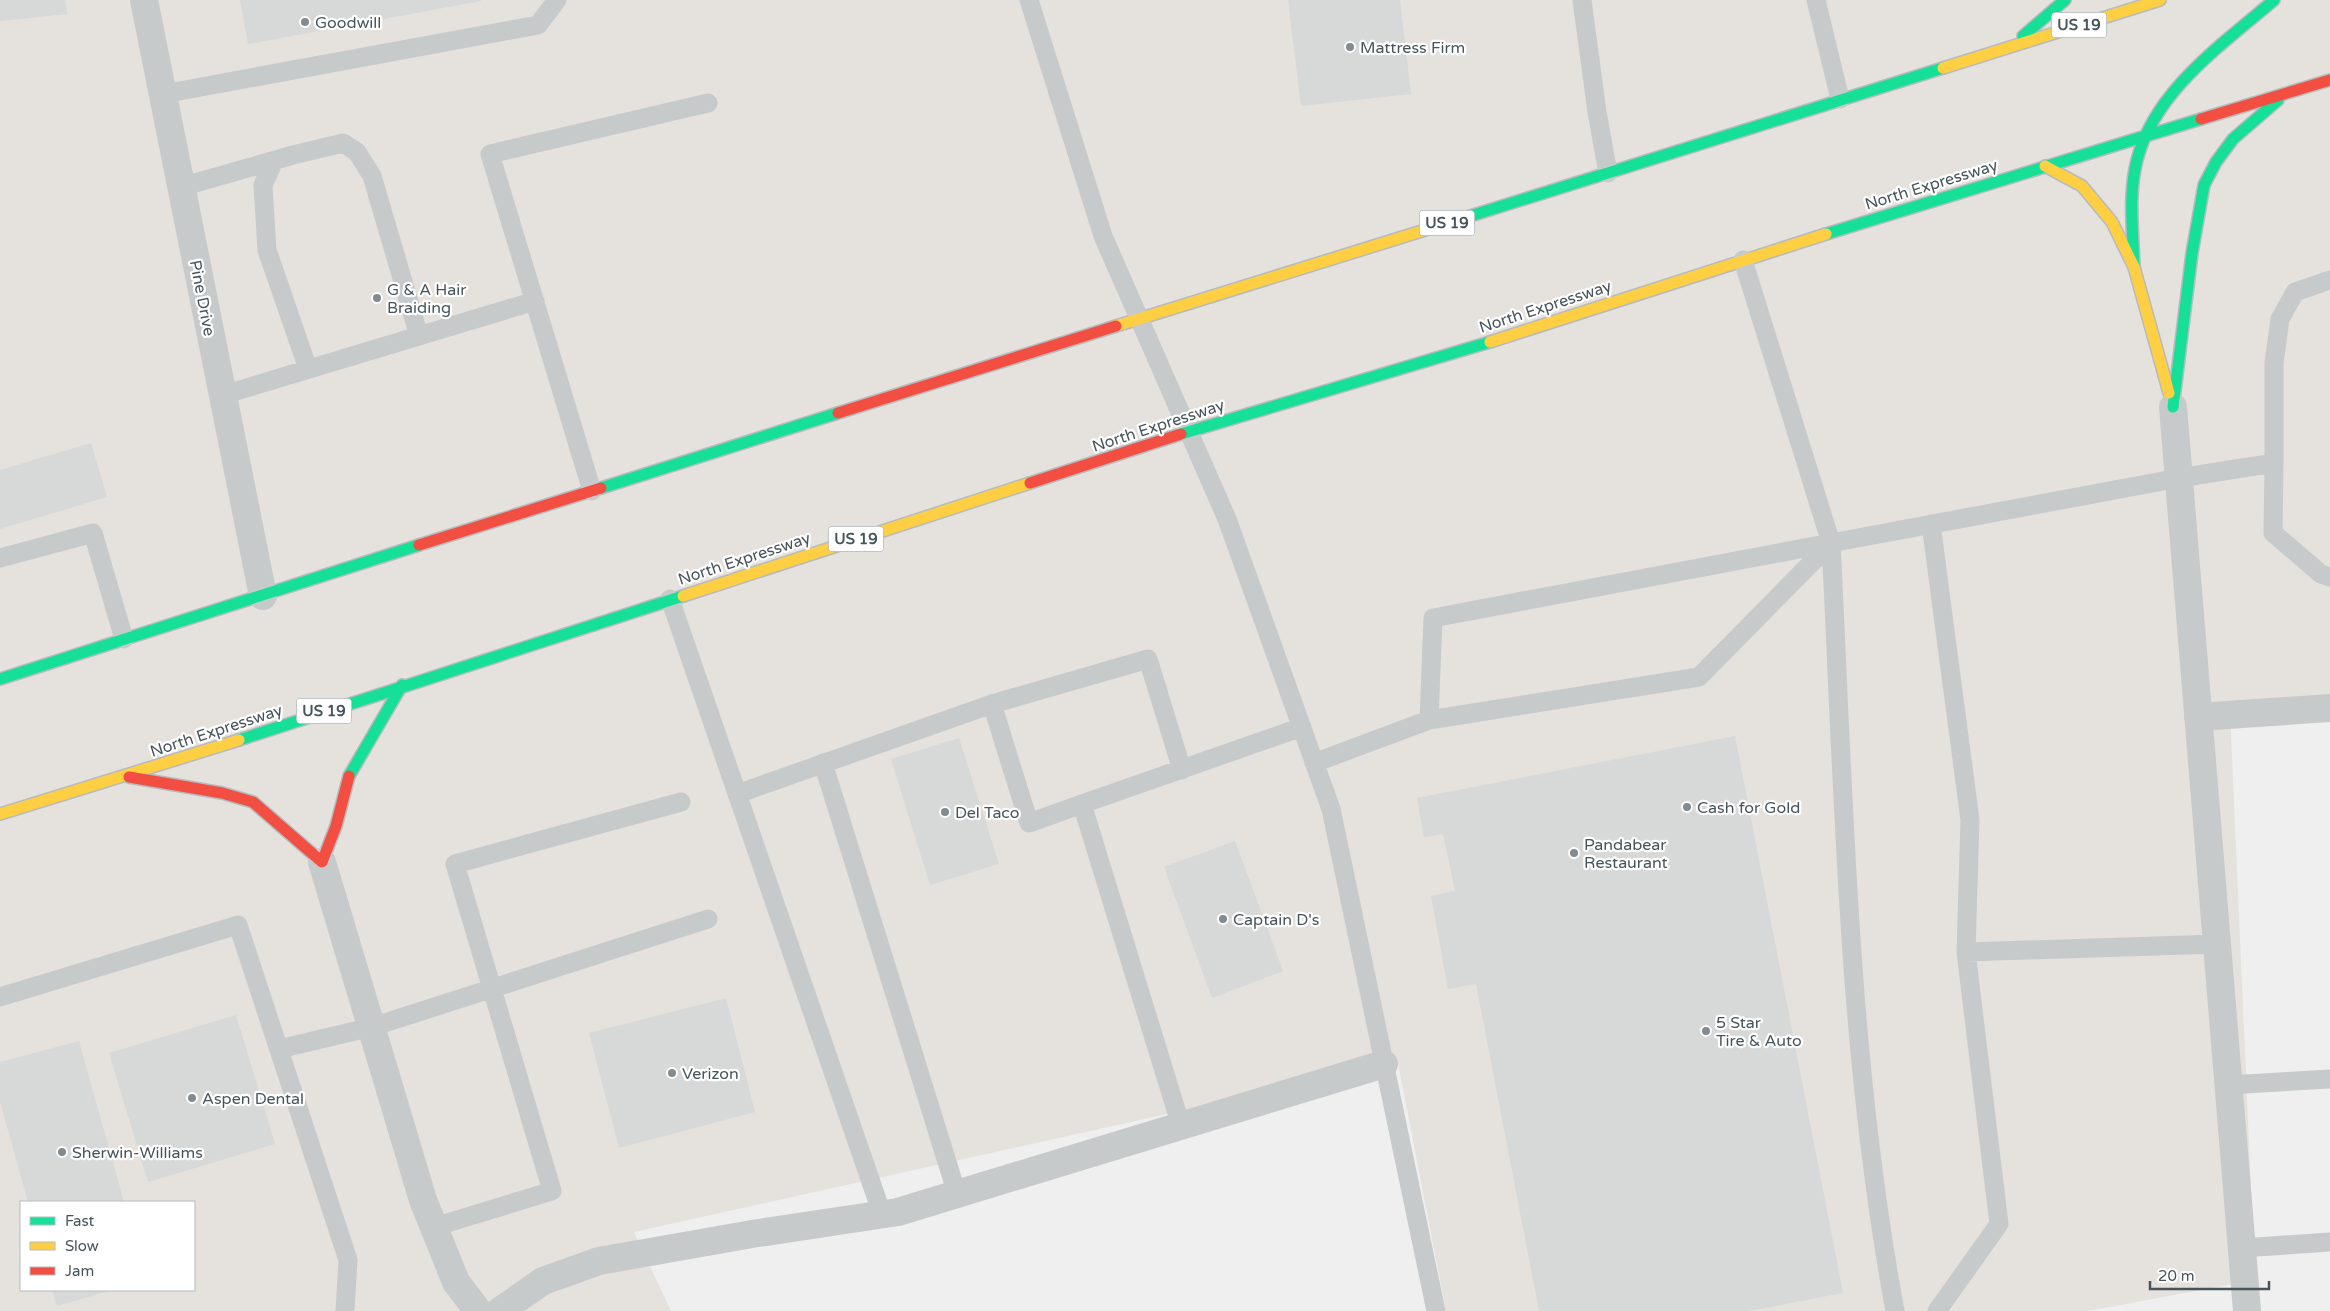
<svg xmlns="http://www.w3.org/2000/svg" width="2330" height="1311" font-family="'Varela Round',sans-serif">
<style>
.commercial{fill:#e5e1dd;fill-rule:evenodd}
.building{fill:#d7d8d8}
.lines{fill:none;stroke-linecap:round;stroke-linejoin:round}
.fast-casing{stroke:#b5bbbe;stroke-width:14}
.slow-casing{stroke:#b5bbbe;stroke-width:14}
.jam-casing{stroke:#b5bbbe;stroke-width:14}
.lane{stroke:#c7cacb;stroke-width:19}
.street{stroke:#c7cacb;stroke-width:28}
.fast{stroke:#16e098;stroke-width:11}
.slow{stroke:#ffcf43;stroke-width:11}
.jam{stroke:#f24e42;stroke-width:11}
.poi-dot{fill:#828b8f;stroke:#fff;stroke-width:2}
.labels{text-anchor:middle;stroke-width:4.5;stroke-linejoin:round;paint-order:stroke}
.shield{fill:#fff;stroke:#7e888c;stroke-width:1}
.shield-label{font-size:15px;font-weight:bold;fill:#47555b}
.poi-label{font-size:16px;fill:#47555b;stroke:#fff;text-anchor:start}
.street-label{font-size:16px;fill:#47555b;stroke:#fff}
</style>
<rect width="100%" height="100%" fill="#f0efef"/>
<path class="commercial" d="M0,0H2330V701L2230,711L2255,1280L2088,1311H1446L1398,1063L634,1232L671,1311H0ZM21,1202H194V1290H21Z"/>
<path class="building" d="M0,0H65L67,14L0,21Z
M240,0H481V1L248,44Z
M1288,0H1400L1411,94L1301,106Z
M91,443L107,497L0,529V470Z
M1735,736L1843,1293L1749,1311H1539L1476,984L1448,989L1431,896L1455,891L1443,834L1424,837L1417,798Z
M959,738L999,864L930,885L891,759Z
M1235,841L1283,971L1212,998L1164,867Z
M726,998L755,1112L619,1148L589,1033Z
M236,1015L275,1144L148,1182L109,1053Z
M79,1041L124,1202H28L0,1102V1062Z
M52,1290H112L57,1306Z"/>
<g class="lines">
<defs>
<path id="fast" d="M2023,36L2065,0
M1467,217L1943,68
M1826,234L2201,119
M2134,267C2133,232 2128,194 2137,160C2155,90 2222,45 2274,0
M2173,407L2192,253L2204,185L2216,162L2233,139L2278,100
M1181,434L1490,342
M601,488L838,413
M0,679L419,545
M239,740L683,596
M349,776L402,685"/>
<path id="slow" d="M1943,68L2160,0
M2045,166L2082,186L2112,222L2134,267L2169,393
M1116,326L1467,217
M1490,342L1826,234
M683,596L1030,483
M0,814L239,740"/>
<path id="jam" d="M2201,119L2330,80
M838,413L1116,326
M1030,483L1181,434
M419,545L601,488
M129,777L222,793L253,802L322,862L336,826L349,776"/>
</defs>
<use href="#fast" class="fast-casing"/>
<use href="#slow" class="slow-casing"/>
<use href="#jam" class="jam-casing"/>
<path class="lane" d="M1029,0L1103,236L1227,519L1331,809L1436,1311
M1582,0L1597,112L1608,173
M1816,0L1840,99
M163,94L538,25L557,0
M274,161L263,185L267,250L308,369
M181,187L293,155L343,143L357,152L372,176L419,336
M1743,260L1831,543L2179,478L2274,463L2273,533L2321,574L2330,577
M223,395L535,301
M2274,463V363L2280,319L2295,292L2330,280
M592,491L490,154L708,103
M1931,524L1970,820L1966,952
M1831,543C1844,799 1848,1058 1895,1311
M0,558L93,533L124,639
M670,599L882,1214
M992,704L1148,659L1182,770
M1429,720L1433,618L1831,543
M823,763L957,1194
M1314,763L1429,720L1699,677L1831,543
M737,794L992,704L1029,823L1082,804
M0,997L238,925L348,1260L345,1311
M279,1049L372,1027L708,919
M2228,1085L2330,1079
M1181,1126L1082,804L1302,727
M434,1227L552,1191L455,864L681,802
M2242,1248L2330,1242
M1937,1311L1999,1224L1966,952L2217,944"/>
<path class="street" d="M144,0L263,596
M2173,407L2247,1311
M2198,717L2330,708
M322,862L423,1200L456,1282L478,1311
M500,1311L543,1281L599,1261L752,1234L898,1212L1384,1064"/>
<use href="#fast" class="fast"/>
<use href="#slow" class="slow"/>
<use href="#jam" class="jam"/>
</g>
<g class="poi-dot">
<circle cx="305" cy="22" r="5"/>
<circle cx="1350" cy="47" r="5"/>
<circle cx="377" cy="298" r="5"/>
<circle cx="1687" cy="807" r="5"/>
<circle cx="945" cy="812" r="5"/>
<circle cx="1574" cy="853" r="5"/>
<circle cx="1223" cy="919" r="5"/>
<circle cx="1706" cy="1031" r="5"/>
<circle cx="672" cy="1073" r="5"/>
<circle cx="192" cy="1098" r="5"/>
<circle cx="62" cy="1152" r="5"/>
</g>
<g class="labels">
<g class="shield">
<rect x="2051.5" y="12.5" width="55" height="25" rx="4"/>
<rect x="1419.5" y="210.5" width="55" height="25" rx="4"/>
<rect x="828.5" y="526.5" width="55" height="25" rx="4"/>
<rect x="296.5" y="698.5" width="55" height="25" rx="4"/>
</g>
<g class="shield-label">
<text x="2079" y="30">US 19</text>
<text x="1447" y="228">US 19</text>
<text x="856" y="544">US 19</text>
<text x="324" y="716">US 19</text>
</g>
<g class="poi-label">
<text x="315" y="28">Goodwill</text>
<text x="1360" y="53">Mattress Firm</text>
<text x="387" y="295">G &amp; A Hair<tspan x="387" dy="18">Braiding</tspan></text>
<text x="1697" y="813">Cash for Gold</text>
<text x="955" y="818">Del Taco</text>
<text x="1584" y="850">Pandabear<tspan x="1584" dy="18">Restaurant</tspan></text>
<text x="1233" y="925">Captain D's</text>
<text x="1716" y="1028">5 Star<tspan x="1716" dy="18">Tire &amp; Auto</tspan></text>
<text x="682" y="1079">Verizon</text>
<text x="202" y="1104">Aspen Dental</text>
<text x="72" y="1158">Sherwin-Williams</text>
</g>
<g class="street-label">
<text transform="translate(1931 184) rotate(-17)" y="6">North Expressway</text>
<text transform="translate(203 298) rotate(79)" y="6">Pine Drive</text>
<text transform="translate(1545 306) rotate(-18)" y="6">North Expressway</text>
<text transform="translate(1158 425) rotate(-18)" y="6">North Expressway</text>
<text transform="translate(744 558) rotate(-18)" y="6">North Expressway</text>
<text transform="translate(216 730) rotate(-18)" y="6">North Expressway</text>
</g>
</g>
<rect x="20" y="1201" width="175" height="90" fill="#ffffff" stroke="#b5bbbd"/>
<rect x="30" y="1217" width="25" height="8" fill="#16e098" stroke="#b5bbbd"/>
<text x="65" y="1226" font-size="15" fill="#47555b">Fast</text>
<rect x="30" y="1242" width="25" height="8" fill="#ffcf43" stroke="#b5bbbd"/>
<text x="65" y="1251" font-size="15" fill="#47555b">Slow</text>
<rect x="30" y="1267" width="25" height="8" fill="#f24e42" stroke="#b5bbbd"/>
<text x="65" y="1276" font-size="15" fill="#47555b">Jam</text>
<path d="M2150 1281v8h119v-8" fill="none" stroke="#47555b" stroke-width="2.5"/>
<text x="2158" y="1281" font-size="15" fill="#47555b" stroke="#ffffff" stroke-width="4" paint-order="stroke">20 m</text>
</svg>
